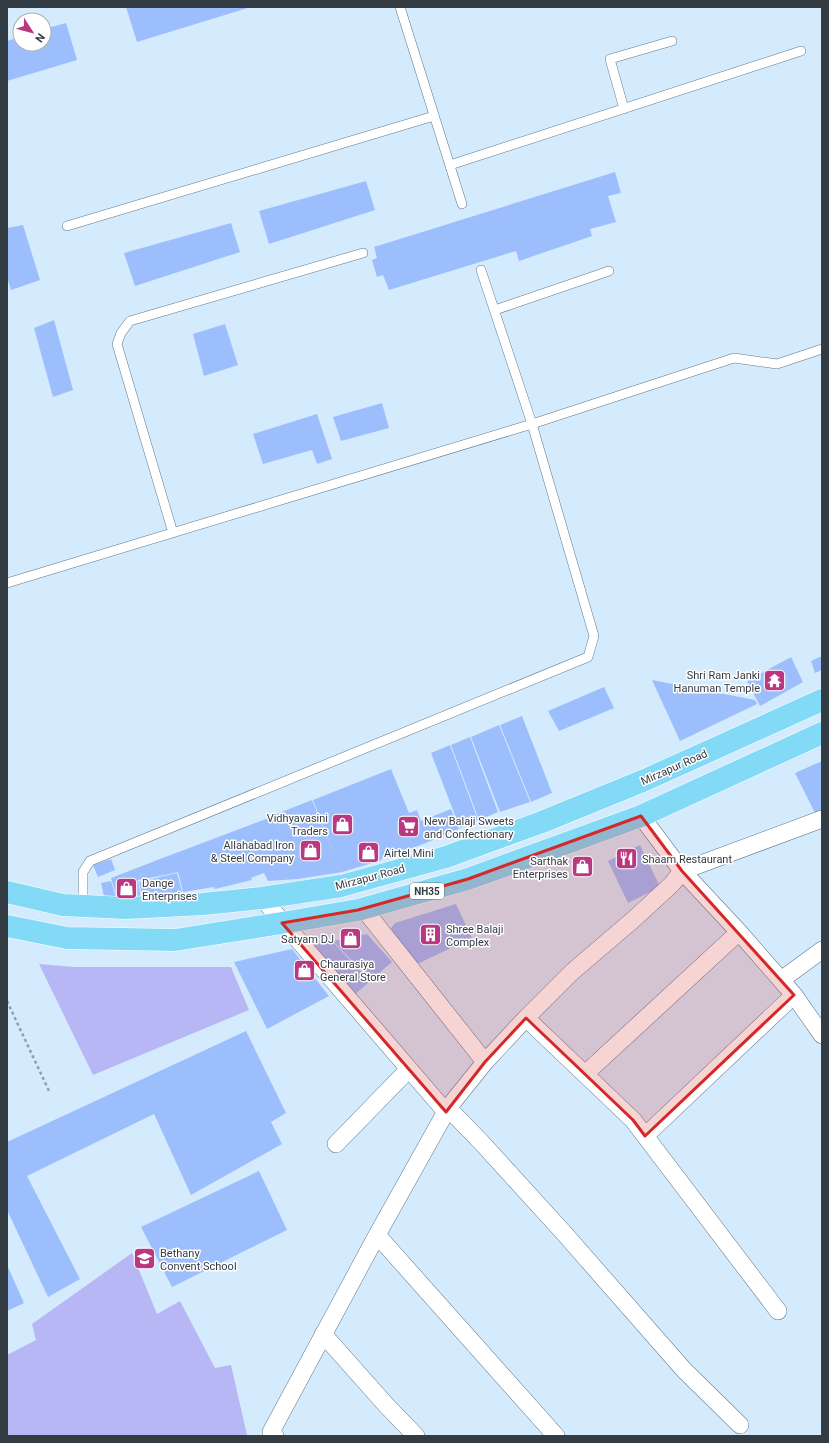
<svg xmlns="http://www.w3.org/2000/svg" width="829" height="1443" font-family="Roboto,sans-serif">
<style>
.green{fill:#b8b7f5}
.building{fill:#9dbefd}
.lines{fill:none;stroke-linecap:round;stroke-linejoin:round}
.lane-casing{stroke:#627787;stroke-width:10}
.street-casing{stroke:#627787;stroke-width:18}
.highway-casing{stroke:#fff;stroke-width:23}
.path{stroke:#8d9eab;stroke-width:2.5;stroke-dasharray:3 3;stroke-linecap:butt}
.lane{stroke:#fff;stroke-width:9}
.street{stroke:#fff;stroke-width:17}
.highway{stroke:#82daf6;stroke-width:22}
.marked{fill:#d62828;fill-opacity:0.2;stroke:#d62828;stroke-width:3;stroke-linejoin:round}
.labels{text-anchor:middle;stroke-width:3;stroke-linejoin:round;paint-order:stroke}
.shield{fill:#fff;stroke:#70767b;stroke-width:1}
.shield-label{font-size:10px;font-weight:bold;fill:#333c43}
.poi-label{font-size:11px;fill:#333c43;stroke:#fff;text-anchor:start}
.street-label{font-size:11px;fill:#333c43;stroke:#fff}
</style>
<rect width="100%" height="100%" fill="#d4ebfd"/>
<path class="green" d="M39,964L74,967H231L249,1010L93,1075Z
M132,1253L157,1314L180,1301L215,1368L231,1365L247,1435L7,1436V1355L36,1340L32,1324Z"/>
<path class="building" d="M126,7H251L137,42Z
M66,23L77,60L7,81V41L20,37V44H44V29Z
M615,172L621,193L608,196L616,222L590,229L592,236L519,261L516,251L389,290L383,275L377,277L372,260L377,258L374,247Z
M366,181L375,210L269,244L259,211Z
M231,223L240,252L135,286L124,253Z
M23,225L40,280L11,290L7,277V228Z
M54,320L73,390L53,397L34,328Z
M225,324L238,365L204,376L193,334Z
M382,403L389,428L341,441L333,417Z
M317,414L332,459L317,464L312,450L263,464L253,434Z
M822,656V670L815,673L811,661Z
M791,657L803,682L760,706L747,681Z
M652,680L755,700L757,704L680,741Z
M604,687L614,708L559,731L548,711Z
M522,716L552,793L531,802L500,725Z
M499,725L530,802L500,812L471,737Z
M470,737L498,812L479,820L451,745Z
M450,745L478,820L460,828L431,753Z
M822,761V815L819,821L795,773Z
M391,769L409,813L417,810L421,821L451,809L459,829L421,845L381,859L382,860L342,872L298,879L268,881L264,873L251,878L252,880L215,889L214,887L183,892L178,872L165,875L160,859L274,816L281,834L274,815L312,800L335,856L313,800Z
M640,845L660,887L628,903L608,861Z
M111,859L115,870L98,877L93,865Z
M160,859L165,875L138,880L141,899L118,902L111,878Z
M177,873L182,892L143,899L139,882Z
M111,881L117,901L105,902L101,883Z
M456,904L472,938L413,966L390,932L392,927L395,923Z
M367,934L392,962L371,980L333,941Z
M332,941L370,981L351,998L306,946Z
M292,949L329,996L267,1029L234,962Z
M246,1031L286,1113L271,1122L282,1144L191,1195L154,1114L27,1176L80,1279L48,1297L7,1210V1142Z
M259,1171L287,1230L172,1287L141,1227Z
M7,1265L24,1303L7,1311Z"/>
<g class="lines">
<defs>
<path id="lane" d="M400,7L462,204
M624,109L610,59L672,41
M450,165L801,51
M67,226L434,116
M495,310L609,271
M173,533L117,344L121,333L130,321L363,253
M7,583L532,424L734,358L777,364L822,349
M83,906V872L90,861L588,657L594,636L532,424L481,270"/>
<path id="street" d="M641,816L682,871L739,932L794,995L822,1035
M262,898L446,1112
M363,908L485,1062
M781,980L822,950
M526,1018L633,1120L778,1311
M585,1074L739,932
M448,1108L481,1142L563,1232L684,1370L740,1425
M645,1136L794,995
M336,1144L409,1069
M377,1235L556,1436
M323,1334L386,1405L416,1436
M275,1436L271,1432L377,1235L448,1108L485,1062L526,1018L572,972L634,919L672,884L682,871L822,819"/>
<path id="highway" d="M7,892L63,905L126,908L203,904L262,898L341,886L446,857L542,822L645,780L822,700
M7,926L67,938L175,940L282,923L358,910L468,879L641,816L822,733"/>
</defs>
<use href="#lane" class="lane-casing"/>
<use href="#street" class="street-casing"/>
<use href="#highway" class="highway-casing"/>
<path class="path" d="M7,1001L49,1091"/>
<use href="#lane" class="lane"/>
<use href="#street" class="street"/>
<use href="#highway" class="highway"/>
</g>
<path class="marked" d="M641,816L682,871L794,995L645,1136L633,1120L526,1018L485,1062L446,1112L282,923L358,910L468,879Z"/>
<defs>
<symbol id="temple-square" viewBox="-11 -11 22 22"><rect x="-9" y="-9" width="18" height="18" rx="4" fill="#ba3880" stroke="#fff"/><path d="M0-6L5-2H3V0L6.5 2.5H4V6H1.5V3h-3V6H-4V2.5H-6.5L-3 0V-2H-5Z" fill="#fff"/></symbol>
<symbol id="shop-square" viewBox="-11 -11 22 22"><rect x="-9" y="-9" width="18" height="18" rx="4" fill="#ba3880" stroke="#fff"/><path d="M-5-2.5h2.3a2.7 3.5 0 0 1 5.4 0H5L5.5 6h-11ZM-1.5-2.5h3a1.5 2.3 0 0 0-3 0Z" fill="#fff"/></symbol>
<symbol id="supermarket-square" viewBox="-11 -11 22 22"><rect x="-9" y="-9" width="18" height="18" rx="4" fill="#ba3880" stroke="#fff"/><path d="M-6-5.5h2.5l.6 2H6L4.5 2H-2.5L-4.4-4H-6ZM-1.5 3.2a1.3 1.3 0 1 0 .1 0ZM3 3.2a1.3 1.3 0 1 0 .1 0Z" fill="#fff"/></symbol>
<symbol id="restaurant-square" viewBox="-11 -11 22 22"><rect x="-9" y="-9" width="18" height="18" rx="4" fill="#ba3880" stroke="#fff"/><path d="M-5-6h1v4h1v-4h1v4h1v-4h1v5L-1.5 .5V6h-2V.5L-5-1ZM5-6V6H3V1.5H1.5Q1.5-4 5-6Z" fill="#fff"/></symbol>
<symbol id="building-square" viewBox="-11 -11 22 22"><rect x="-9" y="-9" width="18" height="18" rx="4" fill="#ba3880" stroke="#fff"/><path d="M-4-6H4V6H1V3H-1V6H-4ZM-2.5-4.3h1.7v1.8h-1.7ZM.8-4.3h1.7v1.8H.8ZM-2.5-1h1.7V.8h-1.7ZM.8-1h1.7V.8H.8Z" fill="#fff"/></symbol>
<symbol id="school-square" viewBox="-11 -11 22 22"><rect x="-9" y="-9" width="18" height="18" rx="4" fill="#ba3880" stroke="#fff"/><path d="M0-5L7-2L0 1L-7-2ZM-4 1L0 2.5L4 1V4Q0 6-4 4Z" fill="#fff"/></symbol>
</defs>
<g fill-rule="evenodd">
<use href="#temple-square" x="762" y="668" width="25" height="25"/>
<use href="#shop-square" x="330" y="812" width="25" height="25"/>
<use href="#supermarket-square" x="396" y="814" width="25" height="25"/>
<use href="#shop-square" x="298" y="838" width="25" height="25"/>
<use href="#shop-square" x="356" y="840" width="25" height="25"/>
<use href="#restaurant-square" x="614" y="846" width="25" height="25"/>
<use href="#shop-square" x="570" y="854" width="25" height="25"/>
<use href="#shop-square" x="114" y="876" width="25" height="25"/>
<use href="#building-square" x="418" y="922" width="25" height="25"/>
<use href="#shop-square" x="338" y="926" width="25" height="25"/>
<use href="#shop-square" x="292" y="958" width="25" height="25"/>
<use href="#school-square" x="132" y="1246" width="25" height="25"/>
</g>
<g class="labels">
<rect class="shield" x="410" y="883" width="34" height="16" rx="3"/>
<g class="shield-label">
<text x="427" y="895">NH35</text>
</g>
<g class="poi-label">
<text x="760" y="679" text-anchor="end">Shri Ram Janki<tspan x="760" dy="13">Hanuman Temple</tspan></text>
<text x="328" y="822" text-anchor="end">Vidhyavasini<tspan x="328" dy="13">Traders</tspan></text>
<text x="424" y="825">New Balaji Sweets<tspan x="424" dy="13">and Confectionary</tspan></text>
<text x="294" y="849" text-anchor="end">Allahabad Iron<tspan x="294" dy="13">&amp; Steel Company</tspan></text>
<text x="384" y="857">Airtel Mini</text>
<text x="642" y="863">Shaam Restaurant</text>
<text x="568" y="865" text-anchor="end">Sarthak<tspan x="568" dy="13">Enterprises</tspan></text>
<text x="142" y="887">Dange<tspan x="142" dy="13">Enterprises</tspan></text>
<text x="446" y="933">Shree Balaji<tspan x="446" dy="13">Complex</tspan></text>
<text x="334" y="943" text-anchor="end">Satyam DJ</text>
<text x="320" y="968">Chaurasiya<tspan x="320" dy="13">General Store</tspan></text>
<text x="160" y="1257">Bethany<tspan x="160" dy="13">Convent School</tspan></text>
</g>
<g class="street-label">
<text transform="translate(674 767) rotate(-24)" y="4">Mirzapur Road</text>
<text transform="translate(370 877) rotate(-15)" y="4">Mirzapur Road</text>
</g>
</g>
<rect width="829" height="1443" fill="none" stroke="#333c43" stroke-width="16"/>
<g transform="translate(32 32) rotate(126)"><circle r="19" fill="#ffffff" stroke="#adb1b4"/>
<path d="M0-3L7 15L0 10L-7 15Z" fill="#ba3880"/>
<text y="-6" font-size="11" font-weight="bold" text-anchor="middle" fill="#333c43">N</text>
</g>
</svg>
